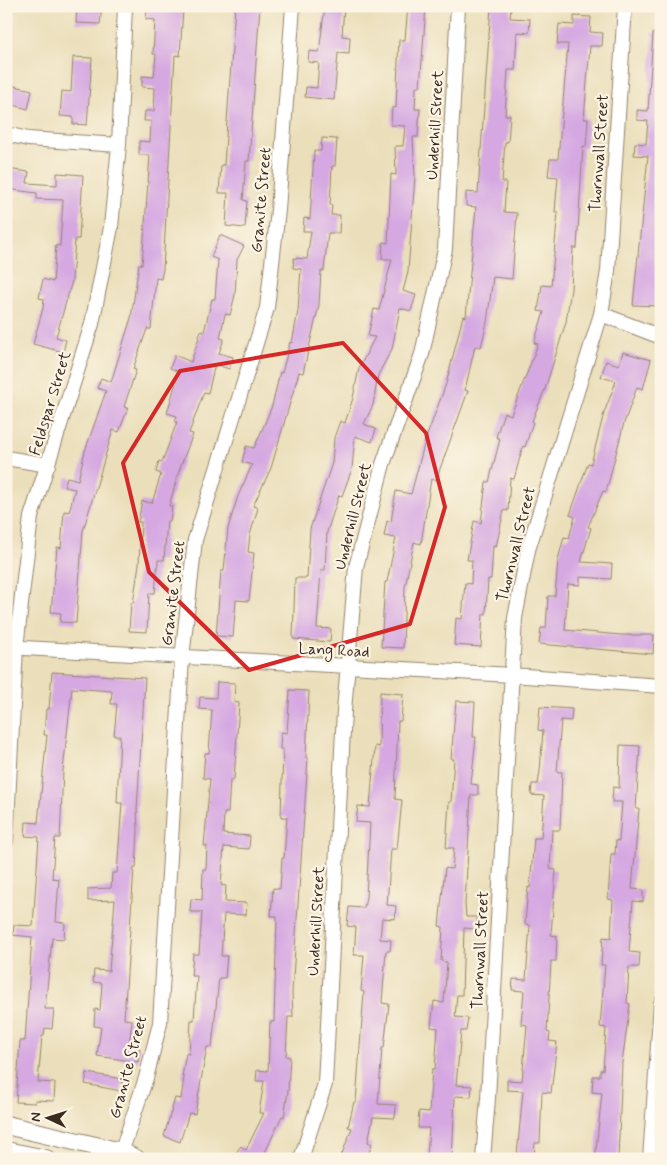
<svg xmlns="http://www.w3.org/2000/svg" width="667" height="1165" font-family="Mynerve,sans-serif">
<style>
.building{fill:#d5a8e2}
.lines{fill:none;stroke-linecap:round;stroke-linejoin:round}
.minor-casing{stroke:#93846c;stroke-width:16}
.major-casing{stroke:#93846c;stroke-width:20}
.minor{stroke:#fff;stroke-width:14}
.major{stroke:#fff;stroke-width:18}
.marked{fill:none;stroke:#d62828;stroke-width:4;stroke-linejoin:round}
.labels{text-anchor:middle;stroke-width:4.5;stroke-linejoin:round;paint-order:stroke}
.street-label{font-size:16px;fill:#3b2a1e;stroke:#fcf5e5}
</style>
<rect width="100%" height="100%" fill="#fcf5e5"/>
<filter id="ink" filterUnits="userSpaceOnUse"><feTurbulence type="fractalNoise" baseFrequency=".02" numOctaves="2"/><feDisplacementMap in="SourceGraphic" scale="10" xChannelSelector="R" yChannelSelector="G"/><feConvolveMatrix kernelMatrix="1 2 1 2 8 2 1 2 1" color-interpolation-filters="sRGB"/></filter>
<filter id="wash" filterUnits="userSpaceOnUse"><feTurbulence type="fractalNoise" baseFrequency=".0096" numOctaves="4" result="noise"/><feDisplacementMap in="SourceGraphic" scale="20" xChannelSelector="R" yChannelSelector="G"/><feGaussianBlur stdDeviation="1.12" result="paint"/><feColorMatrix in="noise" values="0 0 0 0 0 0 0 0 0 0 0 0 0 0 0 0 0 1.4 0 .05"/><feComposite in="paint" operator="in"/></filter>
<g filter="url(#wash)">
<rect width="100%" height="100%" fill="#ebdfbb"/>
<g id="blocks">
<path class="building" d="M77,6H102L100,24L76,23Z
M158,6H177V9H183L180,56L175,55L163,269L161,279L156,278L151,329H147L133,369L136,370L124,407L128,408L119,432L113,430L83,531L76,623L60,622L61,613L51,612L57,547L61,548L64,511L69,512L75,489L64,487L67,477L78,480L85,451L106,391L97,388L101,378L111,382L131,318L139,264L142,265L150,155H139V141L150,142L151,121H144L145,111H154L155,88L142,87V76L154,77L156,54H153L155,20L146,19L147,9H158Z
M235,6H260L249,161H246L243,200L247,201L245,228L226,226L228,193H219L221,165H224Z
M325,6H344L342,36L350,37L349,54L338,53L334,100L305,97L306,87L317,88L319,63L308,62L309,51L319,52Z
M408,6H426L420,87H416L415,109H420L418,137H413L415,176L408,272L403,291L416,295L411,311L400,308L392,349L378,375L373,405L364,424L376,429L372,442L355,436L352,469L342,496L339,495L327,532L325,570H321L317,628L331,629L330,642L293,639L295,578H307L310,529L332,463L334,438L340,421L345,423L353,398L359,368L375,337L368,336L374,309L379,310L392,259H382L383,242L388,243L391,174L396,175L395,146H403L405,126L391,125L392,107L396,108L399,40H405Z
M491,6L511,8L510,18L530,19L529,33L517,32L515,70H508L505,115H510L508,142H505L502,182H506L504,212L517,213L512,279L493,277L487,322L481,347L475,346L465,390L468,391L436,480L431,479L421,544L414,542L405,587L403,648L381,647L385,582H387L396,538L384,536L387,521L391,522L396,491L411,494L425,441L446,384L463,316L466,317L476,207L466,206V192L478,193Z
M574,16L591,17L590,32L603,33L602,46H590L584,119H588L586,147L583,146L577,248H573L571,289L566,322L545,389L532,421L533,422L525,447L523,446L514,479L510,478L508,511L504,510L496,547L493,546L491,579H488L486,614H483L481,647L454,645L456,618L462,619L465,583L471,584L472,560H467L474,521L481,523L486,482H489L500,439L496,437L504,412L511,415L538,344L534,343L544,312L538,311L542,285L551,286L558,212H555L558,177L548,176L550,159H558L568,44H557L559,24L574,25Z
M653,33H661V281L659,306L633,305L648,156L634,155L635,143L646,144L648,121L637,120V110L648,111Z
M73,57L92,58L87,125L73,124V117L60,116L62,91L71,92Z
M6,84L32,90L28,109L6,103Z
M322,138L337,139L335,166H332L330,205H332L331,215H340L339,233H328L324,271H321L319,305L303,373L299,372L271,468L253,506L258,508L250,535L248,552L254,553L249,601L236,600L233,637L216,636L221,571H224L228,528L238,496L252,465L242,462L246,446L254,448L259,437L272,406L280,372L282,373L290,342L292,343L298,311L301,269L293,268L294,258L307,259L311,231H303L304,218L310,219L314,151H321Z
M6,169L29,172L27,183L57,185V173L83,175L79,239H75L72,281L56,337L66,340L63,352L33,344L43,308L44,299L39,298L43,279L53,282L56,245L60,246L63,200L37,199V193L6,189Z
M220,235L244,246L237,260L235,295L230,315L225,314L220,338L224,339L219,353L233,357L229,369L215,364L208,393L204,392L189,433L193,434L180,468L169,506H172L170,521H167L164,560H158L155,593H149L147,632L129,631L131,603H133L139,564L141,522H138L142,501L152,503L161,474L156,472L159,461L162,462L177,422L175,421L177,416L167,413L179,372L170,368L175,355L191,362L201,331L204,332L212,299H215L218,260L211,257Z
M623,352L651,360L643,389L637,387L624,423L606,492L603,491L588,527L591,528L581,562L612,564L611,579L580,577V585L568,584L565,630L621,635H654L653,654L539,644L541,628H546L548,596H555L558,560L564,537L569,538L575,517L570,515L588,463L591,464L604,413L616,381L601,377L606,361L619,365Z
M52,672L145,678L137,809L138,830L136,868H134L124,1019L132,1020L129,1047L140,1048L138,1062L97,1056L101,1027L94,1026L95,1009L100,1010L102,983L93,982L94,970L109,971L115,900L88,901V889L111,888L112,873H117L122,803H117L120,736H114L117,704H111L112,691L72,688L63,771L60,838H55L52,878L59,879L56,922L65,923L64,939L52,938L45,1009H54L52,1029L45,1028L44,1036H42L38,1082L55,1083L54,1101L35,1100V1103L16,1102L20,1041H25L32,937L13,935L14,925L33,926L39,837L25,836L26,822L38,823L47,735H44L46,709H49Z
M217,682L235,683L234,702L239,703L234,780H230L228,813H224L223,834L250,836L249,849L224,847L221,885L226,886L225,902L247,903L246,915L224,914L221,956H227L225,978H219L212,1047H207L195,1114L189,1113L180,1142L164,1136L175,1098L181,1099L184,1077H182L186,1053L189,1054L191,1020H194L197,976H191L193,954H199L202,912H190L191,899L202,900L203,869H206L207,846H204L210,779L203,778L205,753H209L212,710L199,709L200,697L216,698Z
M290,690L309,691L306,758H308L292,992L293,1017H288L286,1056L290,1057L288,1091L284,1117L282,1116L262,1159H231L241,1146L246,1150L264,1113H259L264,1081H256L257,1070L268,1071L270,1022H274L277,916H271L273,888L280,889L282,858H284L287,817H281L283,749H280L281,732L287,733Z
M380,692L403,694L401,721H398L395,799L402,800L397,849H391L387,905L396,906L395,919L382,918L380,939L391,940L390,951H386L382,1003L389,1004L384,1048H382L378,1104L396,1105L395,1118L373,1117L368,1142L372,1144L367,1159H340L352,1128L348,1127L354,1102H356L364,992L361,991L364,955H354L356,927L347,926L349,907L364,908L366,897L370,823L356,822L358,806L370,807L375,746L379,747Z
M456,701L475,702L473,737H476L471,784L478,785V795H471L465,904L466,917H477L476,929L464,928L462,995H457L455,1017L468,1018L466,1031H461L456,1085L472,1086L471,1097L455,1096L452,1159H427L429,1128H418L419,1111L429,1112L432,1069H435L438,1028L431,1027L434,1001L444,1003L447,962L441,961L443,927L439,926L445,868L452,869L454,848H446L449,802H451L454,759H451Z
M540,707L572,709L571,721L561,720L557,772H562L560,830H552L550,869L556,870L551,935L557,936L556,961H551L547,1032L550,1033L549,1041L557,1042L551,1093L542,1092L540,1143H535L534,1156L517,1155L523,1091L507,1090V1080L522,1081L527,1025L521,1024L524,991L512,990L513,979L526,980L530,925L525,924L528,887L530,888L534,838H541L544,796L531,795L532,784H538L540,771L543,731L538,730Z
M620,745L640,746L636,809H639L632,889L643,890V902L633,901L629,952L640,953L639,967H629L627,1003L630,1004L622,1063L618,1159H595L602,1093L592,1092L593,1076H600V1070H603L606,1028L600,1027L605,965H601L603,937L611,938L613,900L608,899L611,854H615L616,840L619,841L622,802H612L613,787L619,788Z
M87,1073L123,1079L121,1091L85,1084Z"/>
</g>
</g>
<g filter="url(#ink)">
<use href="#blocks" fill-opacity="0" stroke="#93846c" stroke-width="1"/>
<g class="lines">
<defs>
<path id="minor" d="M6,134L28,139L119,145
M601,314L661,337
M6,458L48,465
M6,647L512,675L661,686
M6,841L16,648L31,517L92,324L111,227L119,145L125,6
M119,1159L146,1078L160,1023L182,658L195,540L267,308L278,210L293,6
M301,1159L325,1084L344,711L356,567L383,464L422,354L445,249L458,6
M483,1159L488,1098L515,618L528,550L601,314L608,271L625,6
M650,1159L661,1003"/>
<path id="major" d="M6,1125L121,1152L136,1159
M6,1151L46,1159"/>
</defs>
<use href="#minor" class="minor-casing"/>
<use href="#major" class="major-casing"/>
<use href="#minor" class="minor"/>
<use href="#major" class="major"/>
</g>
</g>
<path class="marked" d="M343,343L426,433L445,507L410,624L249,670L149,572L123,463L180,371Z"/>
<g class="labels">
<g class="street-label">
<text transform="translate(434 125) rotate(-87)" y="6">Underhill Street</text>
<text transform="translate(598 153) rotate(-86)" y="6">Thornwall Street</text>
<text transform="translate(260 200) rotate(-85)" y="6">Granite Street</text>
<text transform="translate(49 403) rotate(-73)" y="6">Feldspar Street</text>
<text transform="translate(352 516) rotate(-76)" y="6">Underhill Street</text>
<text transform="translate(515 544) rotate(-76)" y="6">Thornwall Street</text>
<text transform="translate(172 593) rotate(-83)" y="6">Granite Street</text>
<text transform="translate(334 649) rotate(3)" y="6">Lang Road</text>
<text transform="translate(315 921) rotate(-87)" y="6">Underhill Street</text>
<text transform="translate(479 950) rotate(-87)" y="6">Thornwall Street</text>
<text transform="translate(127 1067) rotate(-75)" y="6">Granite Street</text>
</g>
</g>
<rect width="667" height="1165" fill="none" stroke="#fcf5e5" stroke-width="25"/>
<g transform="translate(48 1118) rotate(274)" stroke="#fcf5e5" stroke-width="4" paint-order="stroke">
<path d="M0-4L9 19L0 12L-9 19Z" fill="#3b2a1e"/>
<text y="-8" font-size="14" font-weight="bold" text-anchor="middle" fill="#3b2a1e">N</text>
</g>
</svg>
